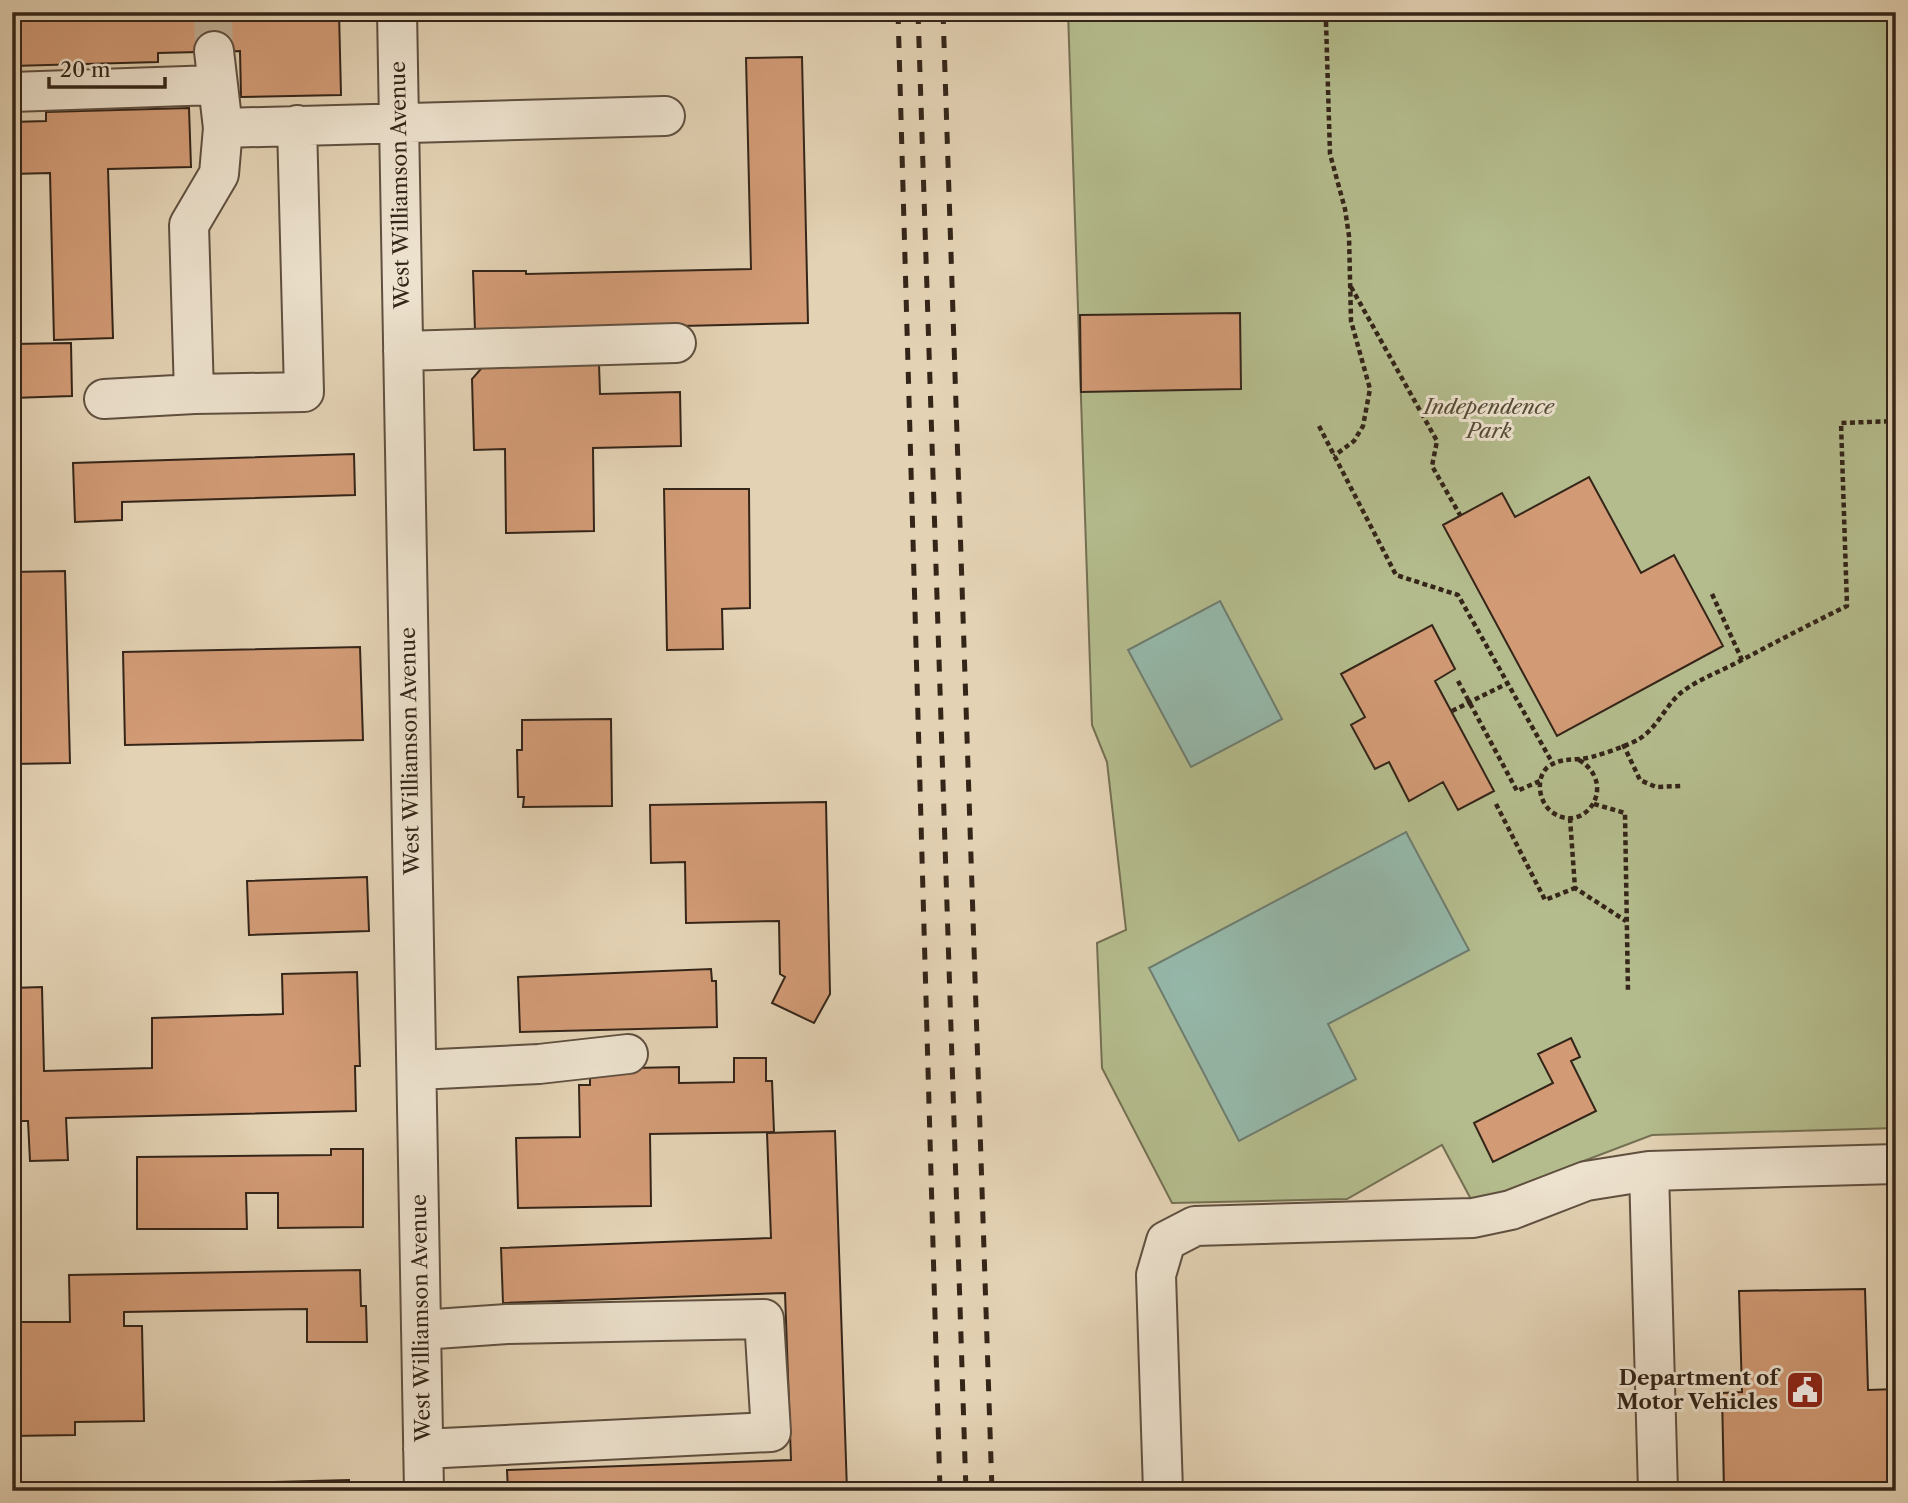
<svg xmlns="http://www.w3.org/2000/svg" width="1908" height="1503" font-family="'Libre Caslon Text',serif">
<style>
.green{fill:#b4bc8d;stroke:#747053;stroke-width:2}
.water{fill:#95b8aa;stroke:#6e7d70;stroke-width:2}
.building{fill:#d29b76;stroke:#342519;stroke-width:2}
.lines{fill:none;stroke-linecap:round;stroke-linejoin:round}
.minor-tunnel{stroke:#c0af95;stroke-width:38;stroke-dasharray:38 19;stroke-linecap:butt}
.minor-casing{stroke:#605040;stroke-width:42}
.path{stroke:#342519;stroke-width:4.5;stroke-dasharray:5 3.5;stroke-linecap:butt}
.minor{stroke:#ede2ce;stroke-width:38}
.rail{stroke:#342519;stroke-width:5;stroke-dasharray:12 12;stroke-linecap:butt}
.labels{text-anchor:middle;stroke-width:6;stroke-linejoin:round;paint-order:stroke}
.street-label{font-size:21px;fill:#342519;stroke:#ede2ce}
.park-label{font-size:21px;font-style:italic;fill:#544b36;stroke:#ede2ce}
.poi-label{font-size:21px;font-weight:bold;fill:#342519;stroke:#ede2ce;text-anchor:end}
</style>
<rect width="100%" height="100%" fill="#e3d2b4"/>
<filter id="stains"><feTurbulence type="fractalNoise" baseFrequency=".00286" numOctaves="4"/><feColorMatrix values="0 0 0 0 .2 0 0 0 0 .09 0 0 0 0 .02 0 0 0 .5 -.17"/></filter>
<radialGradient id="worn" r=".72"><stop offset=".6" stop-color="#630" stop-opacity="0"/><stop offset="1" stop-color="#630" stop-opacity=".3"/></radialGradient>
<path class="green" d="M1068,12H1896V1128L1652,1135L1473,1203L1442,1145L1347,1199L1172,1203L1102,1068L1097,943L1126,930L1107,762L1092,725Z"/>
<path class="water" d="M1220,601L1282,719L1191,767L1128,650Z
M1406,832L1469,950L1328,1024L1356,1079L1239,1141L1149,968Z"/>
<path class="building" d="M12,12H339L341,95L241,97L240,51L158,53V62L12,66Z
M802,57L808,323L475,331L473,271H526V274L751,269L746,58Z
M189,108L191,167L108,169L113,338L54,340L50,173L12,174V122L46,121V112Z
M1240,313L1241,389L1081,392L1080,315Z
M71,343L72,396L12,398V344Z
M486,363L599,364L600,394L680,392L681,446L593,448L594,531L506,533L505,449L474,450L472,379Z
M354,454L355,495L122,502V520L75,522L73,463Z
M1589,477L1641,573L1674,555L1723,646L1557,736L1443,525L1502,493L1515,517Z
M664,489H749L750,608L722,609L723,649L667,650Z
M65,571L70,763L12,764V572Z
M1432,625L1455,669L1435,681L1494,791L1458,810L1443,782L1409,801L1389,762L1375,769L1351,725L1365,717L1341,674Z
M360,647L363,740L125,745L123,652Z
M611,719L612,806L523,807L524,797H518L517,750H522V720Z
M826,802L830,994L814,1023L772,1003L785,977L780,974L779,921L686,923L685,862L651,863L650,805Z
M367,877L369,931L249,935L247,881Z
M711,969L712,981H716L717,1027L520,1032L518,977Z
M357,972L360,1066H355L356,1111L66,1118L68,1160L30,1161L28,1121H12V988L42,987L44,1071L152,1068V1018L283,1014L282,974Z
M1571,1038L1580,1057L1571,1061L1596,1111L1493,1162L1474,1123L1553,1083L1538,1054Z
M734,1058H766V1081H772L774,1132L650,1134L651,1206L518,1208L516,1138L580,1137L579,1085H590V1069L679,1067V1083L734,1082Z
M835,1131L847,1491H508L507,1470L791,1460L785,1293L503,1303L501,1248L771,1238L767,1133Z
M331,1149H363V1227L278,1228V1193H246L247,1229H137V1157L331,1155Z
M360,1270L361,1306H366L367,1342H307V1309L124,1312V1326H142L144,1421L75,1422V1435L12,1436V1322H70L69,1275Z
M1865,1289L1868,1390L1896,1389V1491H1724L1722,1393L1742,1392L1739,1291Z
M349,1480V1491H77L76,1487Z"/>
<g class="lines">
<path class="minor-tunnel" d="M213,12L214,51"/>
<defs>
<path id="minor" d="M397,12L424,1491
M214,51L223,128L219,174L189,225L194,394L304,392L297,125
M12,92L215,85
M223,128L665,116
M403,351L676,343
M104,399L194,394
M417,1070L539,1064L628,1054
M1649,1171L1658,1491
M421,1330L507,1324L764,1319L771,1432L423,1449
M1163,1491L1156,1275L1166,1241L1195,1226L1473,1218L1511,1210L1586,1181L1649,1171L1896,1164"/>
</defs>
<use href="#minor" class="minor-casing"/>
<path class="path" d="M1326,22L1330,154L1345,209L1349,236L1351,321L1370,389L1363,426L1354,441L1334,456
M1351,287L1437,441L1432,466L1460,515
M1319,426L1396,575L1458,595L1553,764
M1712,594L1742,660
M1458,681L1517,791L1540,781
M1452,711L1508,683
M1623,744L1640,780L1656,787L1681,786
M1579,760C1619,784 1585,836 1552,812C1538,802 1535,776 1549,766C1560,759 1568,760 1579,759C1591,759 1630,745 1639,739C1659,727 1667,701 1686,689C1702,678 1721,671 1738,662C1774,643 1810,624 1847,606L1841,423L1896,421
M1496,804L1545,900L1575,888
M1594,804L1625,813L1628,993
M1570,818L1575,888L1626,921"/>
<use href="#minor" class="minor"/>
<path class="rail" d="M898,12L940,1491
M918,12L966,1491
M943,12L992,1491"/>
</g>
<defs>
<symbol id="civic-square" viewBox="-11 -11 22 22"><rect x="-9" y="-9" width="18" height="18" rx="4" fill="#8f2418" stroke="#ede2ce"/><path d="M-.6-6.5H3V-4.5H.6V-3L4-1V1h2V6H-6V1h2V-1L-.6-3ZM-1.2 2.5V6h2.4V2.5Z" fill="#fff"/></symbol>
</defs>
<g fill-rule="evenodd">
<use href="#civic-square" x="1783" y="1368" width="44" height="44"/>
</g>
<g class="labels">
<g class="street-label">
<text transform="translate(400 185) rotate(-91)" y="7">West Williamson Avenue</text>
<text transform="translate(410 751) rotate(-91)" y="7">West Williamson Avenue</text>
<text transform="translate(421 1318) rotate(-91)" y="7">West Williamson Avenue</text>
</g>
<g class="park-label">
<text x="1489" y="414">Independence<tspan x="1489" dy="24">Park</tspan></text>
</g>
<g class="poi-label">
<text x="1778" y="1385">Department of<tspan x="1778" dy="24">Motor Vehicles</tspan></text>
</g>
</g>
<rect width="1908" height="1503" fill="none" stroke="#e3d2b4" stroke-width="42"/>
<rect x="14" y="14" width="1880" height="1475" fill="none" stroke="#342519" stroke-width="3.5"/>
<rect x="21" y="21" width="1866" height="1461" fill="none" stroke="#342519" stroke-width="2"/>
<path d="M49 77v10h116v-10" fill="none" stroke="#342519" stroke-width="3.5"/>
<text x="60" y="77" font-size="21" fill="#342519" stroke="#ede2ce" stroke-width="5" paint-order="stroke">20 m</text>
<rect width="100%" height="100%" filter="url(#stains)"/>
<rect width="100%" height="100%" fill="url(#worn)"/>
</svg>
